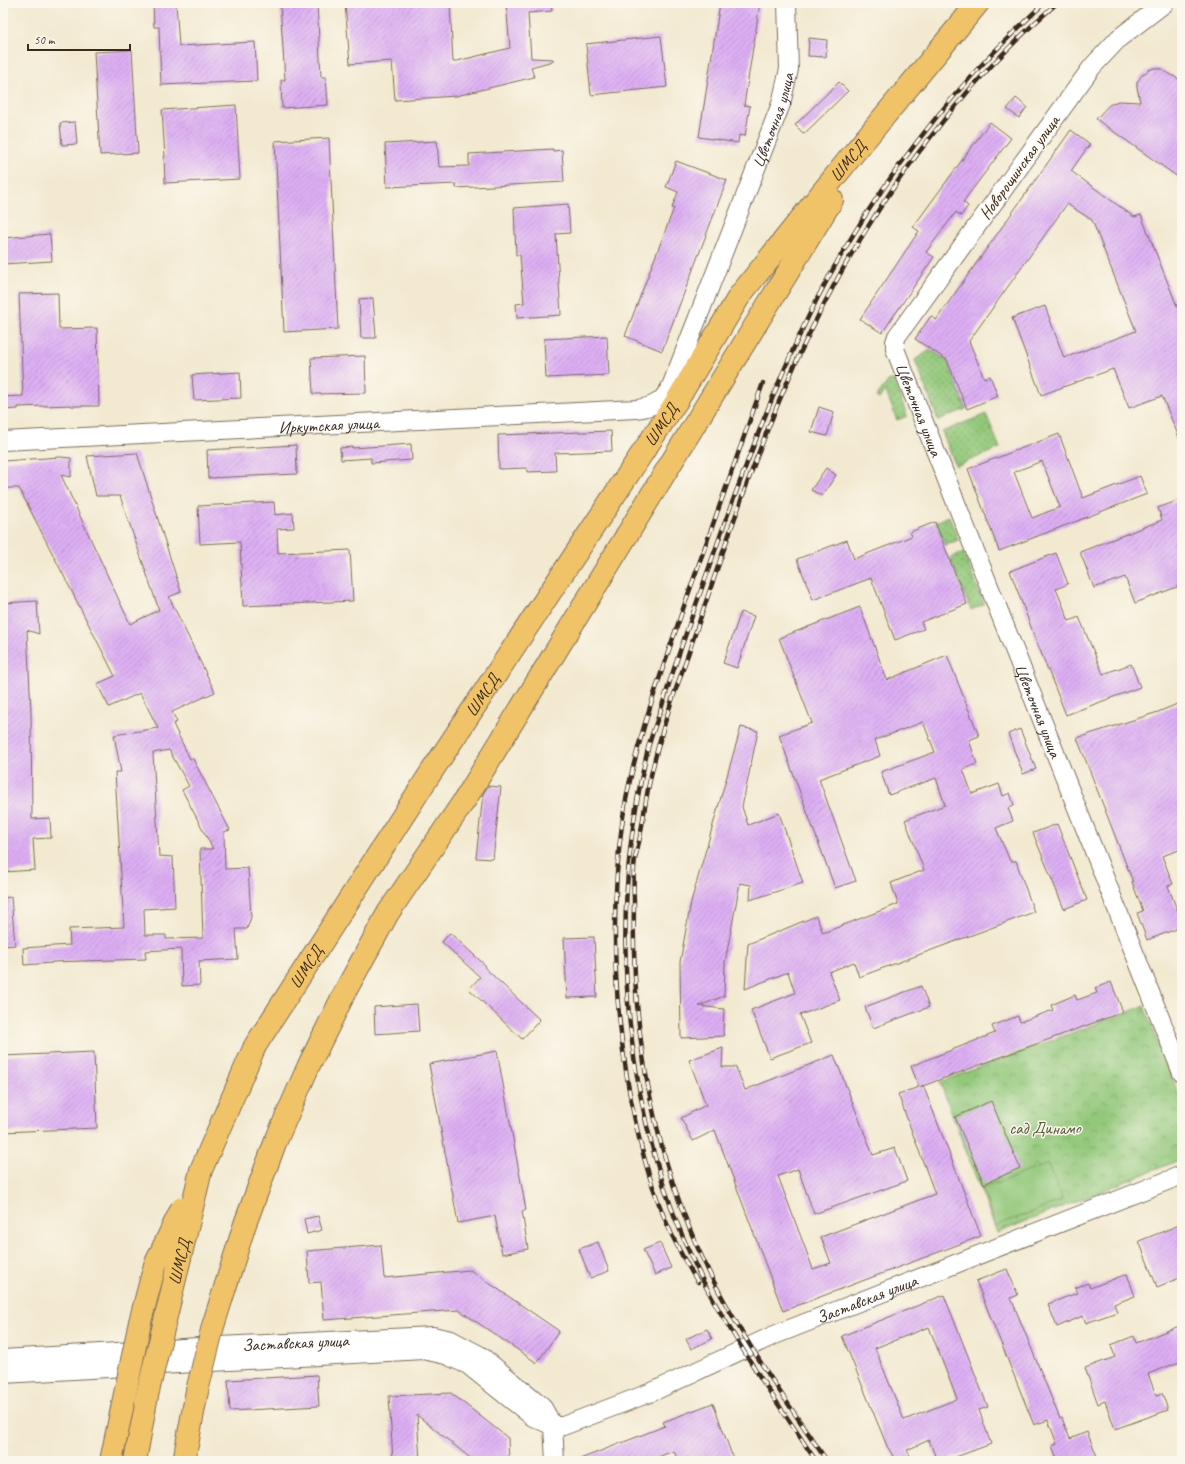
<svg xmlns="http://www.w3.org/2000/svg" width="1185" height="1464" font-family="Caveat,sans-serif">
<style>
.grass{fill:url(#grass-dots);stroke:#67794c}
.park{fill:url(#park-crowns);stroke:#67794c}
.pitch{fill:#93c87a;stroke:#67794c}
.building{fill:url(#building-hatch);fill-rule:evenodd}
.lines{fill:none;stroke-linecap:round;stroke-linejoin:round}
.minor-casing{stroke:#7b6d5c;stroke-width:20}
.major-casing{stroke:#7b6d5c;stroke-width:24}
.minor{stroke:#fff;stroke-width:18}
.major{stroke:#f1c369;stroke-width:22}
.rail-casing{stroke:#3b2a1e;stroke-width:4.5}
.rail{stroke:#fbf7ec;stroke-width:3;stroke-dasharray:9;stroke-linecap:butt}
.major-bridge-casing{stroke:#7b6d5c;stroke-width:24;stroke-linecap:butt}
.major-bridge{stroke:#f1c369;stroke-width:22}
.labels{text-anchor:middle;stroke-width:3;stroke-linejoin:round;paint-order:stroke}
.street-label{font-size:17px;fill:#3b2a1e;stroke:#fbf7ec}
.park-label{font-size:17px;fill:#55593a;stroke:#fbf7ec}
</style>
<defs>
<pattern id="grass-dots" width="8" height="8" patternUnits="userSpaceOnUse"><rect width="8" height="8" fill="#93c87a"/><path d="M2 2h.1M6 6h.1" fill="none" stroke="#79a363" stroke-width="1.8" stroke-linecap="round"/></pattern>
<pattern id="park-crowns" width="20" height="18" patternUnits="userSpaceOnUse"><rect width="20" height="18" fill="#93c87a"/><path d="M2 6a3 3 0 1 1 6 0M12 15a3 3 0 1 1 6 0" fill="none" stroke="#79a363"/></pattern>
<pattern id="building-hatch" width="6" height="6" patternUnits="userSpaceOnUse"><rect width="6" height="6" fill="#ddaff4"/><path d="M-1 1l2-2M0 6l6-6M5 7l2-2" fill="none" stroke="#b48fc5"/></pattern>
</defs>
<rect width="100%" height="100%" fill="#fbf7ec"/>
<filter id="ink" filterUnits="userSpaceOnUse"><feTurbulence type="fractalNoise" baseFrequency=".025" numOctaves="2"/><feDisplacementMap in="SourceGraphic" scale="8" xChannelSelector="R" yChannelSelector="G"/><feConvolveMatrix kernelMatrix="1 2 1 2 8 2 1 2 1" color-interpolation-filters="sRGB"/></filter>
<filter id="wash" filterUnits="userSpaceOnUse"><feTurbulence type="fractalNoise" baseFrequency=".012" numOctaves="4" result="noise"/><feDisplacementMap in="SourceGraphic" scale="16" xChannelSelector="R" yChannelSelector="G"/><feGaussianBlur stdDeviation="0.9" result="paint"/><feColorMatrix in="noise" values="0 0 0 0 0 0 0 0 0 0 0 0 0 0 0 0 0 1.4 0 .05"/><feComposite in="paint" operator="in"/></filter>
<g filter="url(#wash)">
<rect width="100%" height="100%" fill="#f2e9d0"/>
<path class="grass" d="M930,350L947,360L966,409L938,420L915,360Z
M889,380H894L907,416L897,420L886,392H884L879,399L876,397Z
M986,414L1000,448L956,466L942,432Z
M949,516L958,540L945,545L936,522Z
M963,552L984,604L971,610L950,558Z"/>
<path class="park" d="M1144,1006L1182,1103V1159L997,1233L940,1082Z"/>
<path class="pitch" d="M1048,1164L1062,1200L996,1226L982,1189Z"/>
<g id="blocks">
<path class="building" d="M153,3H176L179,46L255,42L257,81L161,85L159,27H154Z
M280,3H317L321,77H326L328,105L282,108L281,80H285Z
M345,3H450L453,62L510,48L506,3H551L552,11L528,13L531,58L553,59V61L531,67L534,77L456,96L395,100L392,61L350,64Z
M720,3H760L744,105L750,106L745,136L739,135L738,143L699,137Z
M661,36L667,87L591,95L586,44Z
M809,38L827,40L826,57L808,56Z
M132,50L138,153L100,155L94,52Z
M1154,68L1161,69L1182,81V180L1096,119L1109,105L1118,101L1140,102L1137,87V82L1142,75L1149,70Z
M839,82L848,91L804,134L795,125Z
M1016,98L1027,107L1019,118L1007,109Z
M236,105L240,179L165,183L164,157H165L162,110Z
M75,122L77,144L62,145L60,123Z
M990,122L1011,138L963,202L968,206L961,216L956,212L926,252L934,257L882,333L860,319L919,231L913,227Z
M1071,130L1090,144L1071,171L1134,217L1141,215L1182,319V445L1162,396L1129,408L1113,369L1041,395L1012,318L1045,306L1064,358L1136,331L1092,220L1067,204L969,341L984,378L990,376L998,396L967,409L947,360L915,339L931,316L936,320Z
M329,138L338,329L284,332L275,141Z
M437,141L439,167L469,166V154L553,149V151L562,150L564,182L456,188V184L387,187L385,144Z
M676,161L727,180L662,351L625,336L674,208H672L678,192L666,187Z
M568,204L570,233L556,234L561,315L517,318L516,304L524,303L520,255H516L514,208Z
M50,234L52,261L3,264V238Z
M58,293L59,329L97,328L99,406H71V405L18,407V409L3,410V397L23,396L19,294Z
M373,298L376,338H361L359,299Z
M607,336L609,375L546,378L544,339Z
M365,356L366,393L313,394L311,358Z
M240,372L241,398L194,400L192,375Z
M819,407L834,412L827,436L811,432Z
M611,431L612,451L555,453L556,471L527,472V468L499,469L498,435Z
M1059,434L1083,498L1140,476L1147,494L999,551L968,469ZM1042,461L1060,507L1032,518L1014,472Z
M411,444L412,460L371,463V458L341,460L340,448L353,447V448Z
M296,445L297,474L208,478L207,450Z
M137,453L181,592L169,597L215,692L172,712L177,722L173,724L190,759H193L230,830L224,832L225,869L248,868L251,917L247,929H236L238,959L199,961L200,985L182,986L181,949L145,951L146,959L52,962V963L24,965L23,948L70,945L69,929L124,927L115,772H121L114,735L158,728L140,693L109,707L97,684L115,676L19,488H3V461L60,457L71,458V477L61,475L130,624L159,610L120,496H96L87,456ZM169,750L189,786L182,790L213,849H200L203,938L166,939V935H145L144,909L175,907L173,857L159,856L153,753Z
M826,468L836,475L822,496L811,490Z
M1182,499V585L1135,603L1125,577L1094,588L1080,552L1162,520L1158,508Z
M274,502L275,515L293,513L294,528L277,529L278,553L350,550L353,601L243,606L240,542L200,544L198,506Z
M935,522L967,604L921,622L924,629L895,640L871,578L813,600L797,559L847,540L854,559L912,536L910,532Z
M1056,553L1068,584L1056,589L1069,621L1079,617L1103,674L1131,664L1140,687L1066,715L1034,635L1010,571Z
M37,601L39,634L27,630L31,712L32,819L50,818L51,838L33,839L35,870L3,872V603Z
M860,607L887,680L947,655L979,736L969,740L977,764L963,769L972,794L999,784L1003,796L1010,793L1014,805L1008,808L1013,821L996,828L1010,861H1016L1034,912L859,977L854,962L829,972L840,1000L800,1015L811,1043L770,1058L751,1010L795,993L788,972L745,989L748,944L816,916L823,933L898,904L891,883L924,870L905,820L945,805L936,778L889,795L881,772L935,752L923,722L875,740L880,756L819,779L856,881L835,888L779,735L812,723L779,638Z
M741,612L754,616L737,668L723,663Z
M1182,702V849L1162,856L1173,884L1168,886L1182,923V927L1147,940L1137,913L1143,911L1132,882H1133L1077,738L1158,712Z
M741,727L758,731L742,807L748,825L779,813L803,883L750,900L751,885L740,883L725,962L724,996L699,1006L724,1009L723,1032L724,1036L681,1038L680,962L691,902Z
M1020,729L1036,769L1023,774L1008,734Z
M488,786L501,787L493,859L476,858L483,794Z
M1057,824L1087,900L1064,909L1033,833Z
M11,897L15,945L3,946V898Z
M450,933L486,966L484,967L540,1020L522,1039L469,989L480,977L442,942Z
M594,937L597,997L567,998L564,938Z
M1111,982L1123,1012L920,1087L923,1085L981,1236L783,1311L715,1130L693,1141L681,1118L706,1105L689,1060L723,1048L722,1067H736L745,1090L834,1055L873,1155L895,1148L907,1181L814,1214L798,1169L778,1176L813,1269L831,1263L821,1237L935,1194L898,1094L919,1087L911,1066L995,1033L992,1026L1018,1016L1020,1022L1053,1010L1051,1005L1075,995L1077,1000L1097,993L1095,988Z
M921,986L929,1007L873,1028L865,1007Z
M417,1004L419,1031L375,1034L374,1007Z
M497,1051L526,1210L522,1211L528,1249L502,1254L495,1216L458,1223L429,1064Z
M94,1052L97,1128L3,1132V1056Z
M991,1101L1020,1168L984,1184L955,1117Z
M318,1216L322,1230L307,1234L304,1219Z
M1182,1224V1277L1157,1287L1139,1241Z
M598,1242L609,1271L590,1278L579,1249Z
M660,1243L671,1268L655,1275L643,1250Z
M381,1245L384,1278L470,1270L559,1331L537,1363L459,1310L324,1320L321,1282L309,1283L307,1251Z
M1007,1269L1018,1295L1011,1298L1060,1419L1062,1418L1070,1439L1087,1432L1099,1461H1058L1052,1446L1057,1444L1048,1420L1034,1425L976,1281Z
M1127,1274L1135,1296L1114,1304L1117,1312L1086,1323L1083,1316L1057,1327L1048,1304L1077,1293L1075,1288L1088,1283L1090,1288Z
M944,1295L988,1407L979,1410L991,1444L945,1461H937L929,1440L907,1450L913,1461H896L887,1446L842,1336ZM929,1327L957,1399L904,1420L875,1348Z
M1182,1325V1361L1148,1374L1156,1395L1162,1393L1168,1410L1115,1429L1105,1401L1098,1404L1085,1368L1115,1357L1111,1345L1134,1336L1136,1343Z
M707,1329L712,1339L691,1349L686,1339Z
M317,1375L319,1406L230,1411L228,1380Z
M451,1393L508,1438L509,1461H474L417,1415L420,1461H393L389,1396Z
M713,1403L734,1461H678L674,1451L647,1461H575L665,1426L663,1422Z"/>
</g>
</g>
<g filter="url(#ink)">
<use href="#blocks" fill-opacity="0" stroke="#7b6d5c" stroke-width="1"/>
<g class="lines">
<defs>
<g id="minor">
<path id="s1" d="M1165,3L1119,38L1092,67L897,336L895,342V349L1182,1073"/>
<path id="s2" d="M3,441C214,431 425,420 636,409C655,407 664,401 672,384L781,104L789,69L787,3"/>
<path id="s3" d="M3,1359L199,1347L433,1336L451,1340L481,1356L542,1406L553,1426L555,1461"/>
<path id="s4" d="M3,1374L423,1350L446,1355L468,1365L533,1417L553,1426H563L652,1392L772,1336L1182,1175"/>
</g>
<g id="major">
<path d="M466,798L832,200"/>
<path id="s5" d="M255,1046L428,777L676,402L740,295L853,154L978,3"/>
<path d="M135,1461L146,1400"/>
<path d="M184,1461L197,1391"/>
</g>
</defs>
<use href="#minor" class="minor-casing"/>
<use href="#major" class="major-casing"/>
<use href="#minor" class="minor"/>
<use href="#major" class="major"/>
<defs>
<path id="rail" d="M698,1282C659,1223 640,1153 628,1084C613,994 610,907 623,817C634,746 660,677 683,609C710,534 736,458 763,383
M816,1461C798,1434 780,1407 762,1380C742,1348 721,1316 704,1283C623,1124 606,924 647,753C650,737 657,722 662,706C681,644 704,583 725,522C753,446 781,370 818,297C860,216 914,140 975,72C997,48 1021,25 1044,3
M827,1461C786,1401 741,1337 709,1272C653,1158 631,1031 634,905C634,893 633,881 634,869C634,858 638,848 640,837C643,821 645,805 648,789C654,760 662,731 671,703C716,577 754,446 813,326C872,205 955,91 1057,3"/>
</defs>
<use href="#rail" class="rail-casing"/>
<use href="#rail" class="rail"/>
<defs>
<g id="major-bridge">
<path d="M197,1391L213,1326L245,1224L275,1143L309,1065L347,988L388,913L466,798"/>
<path id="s6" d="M146,1400L201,1170L255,1046"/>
<path d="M111,1461L140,1322L155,1265L182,1208"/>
</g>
</defs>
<use href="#major-bridge" class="major-bridge-casing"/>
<use href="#major-bridge" class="major-bridge"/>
</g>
</g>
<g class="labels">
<g class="street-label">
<text dy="6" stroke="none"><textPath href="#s2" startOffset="963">Цветочная улица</textPath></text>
<text dy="6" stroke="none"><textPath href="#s5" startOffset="1066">ШМСД</textPath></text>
<text transform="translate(1019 167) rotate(-54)" y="6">Новорощинская улица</text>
<text dy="6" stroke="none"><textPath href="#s1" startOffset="508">Цветочная улица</textPath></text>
<text dy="6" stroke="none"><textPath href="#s5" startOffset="742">ШМСД</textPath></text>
<text dy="6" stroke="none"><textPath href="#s2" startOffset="326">Иркутская улица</textPath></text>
<text dy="6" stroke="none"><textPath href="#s5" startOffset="418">ШМСД</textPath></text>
<text dy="6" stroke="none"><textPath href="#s1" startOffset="832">Цветочная улица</textPath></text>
<text dy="6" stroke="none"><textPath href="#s5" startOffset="94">ШМСД</textPath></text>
<text dy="6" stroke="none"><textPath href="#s6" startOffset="142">ШМСД</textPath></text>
<text dy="6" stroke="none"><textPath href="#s4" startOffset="913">Заставская улица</textPath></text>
<text dy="6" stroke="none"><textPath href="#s3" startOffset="293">Заставская улица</textPath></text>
</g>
<g class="park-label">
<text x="1045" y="1134">сад Динамо</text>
</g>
</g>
<rect width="1185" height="1464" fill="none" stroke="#fbf7ec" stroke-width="16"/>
<path d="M28 44v6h102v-6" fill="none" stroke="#3b2a1e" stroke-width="2"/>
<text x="34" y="44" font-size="12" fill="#3b2a1e" stroke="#fbf7ec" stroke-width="3" paint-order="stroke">50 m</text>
</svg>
